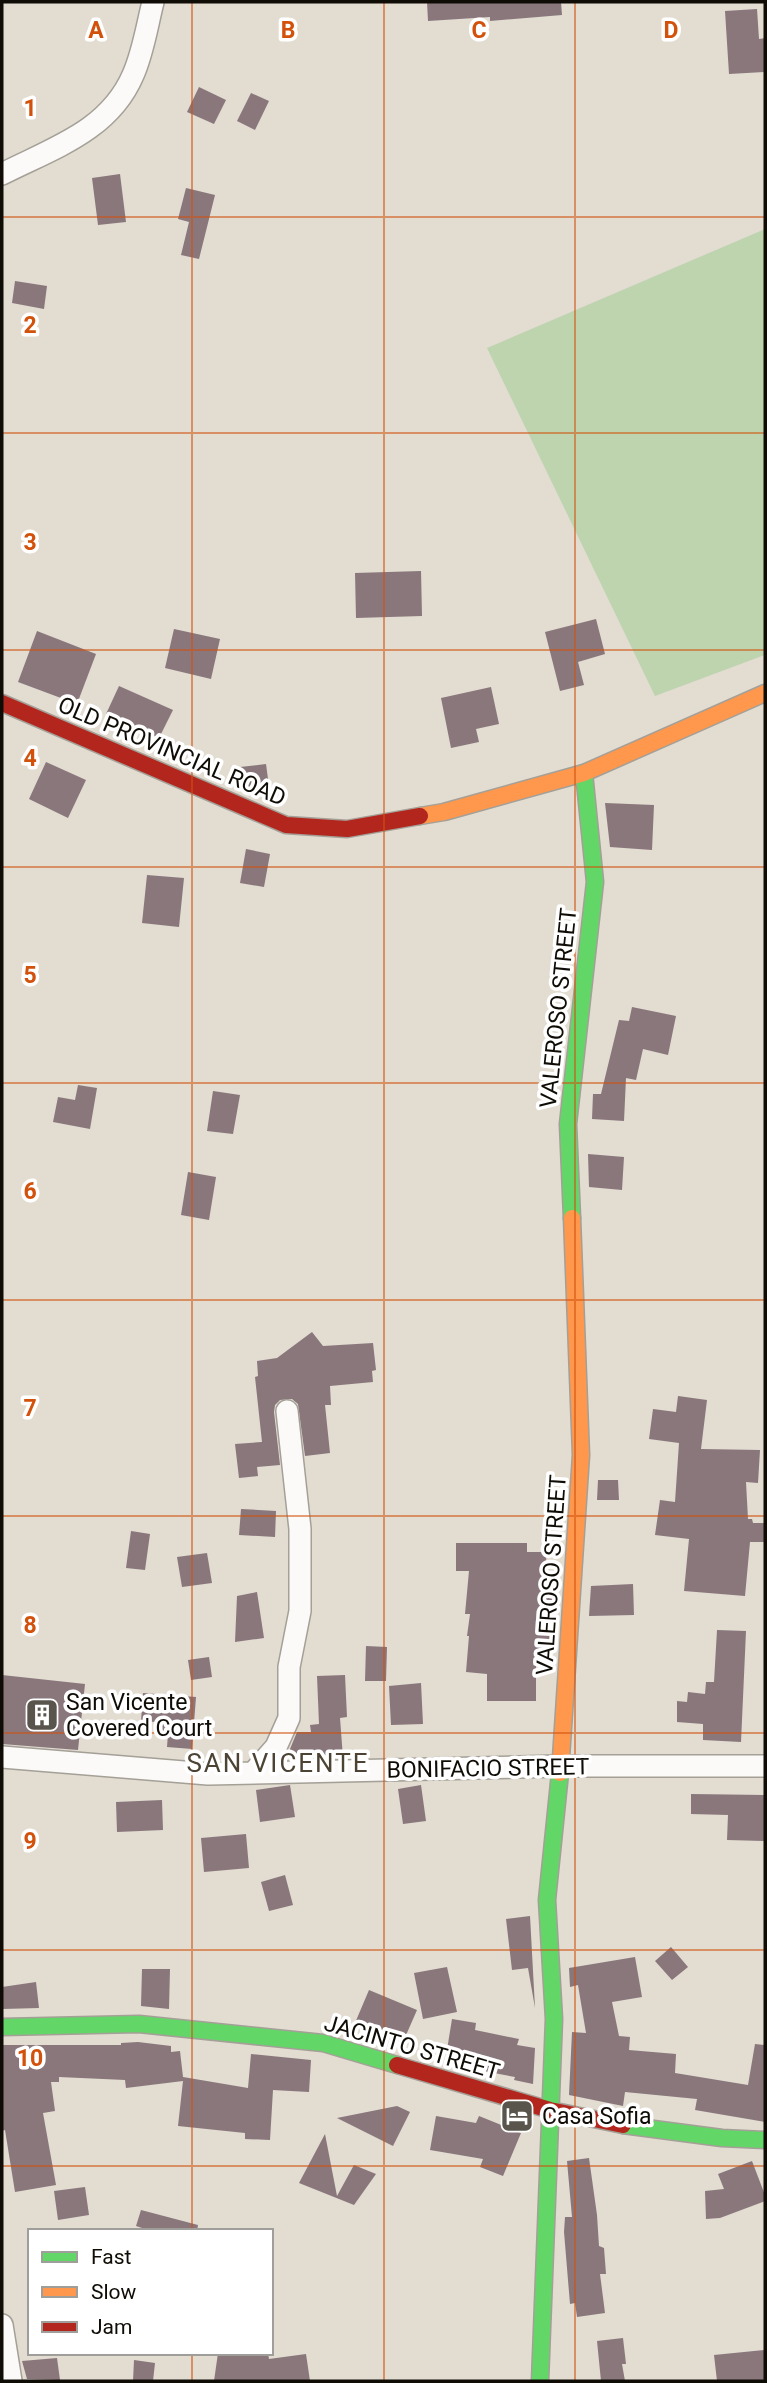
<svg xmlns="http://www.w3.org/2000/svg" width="767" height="2383" font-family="Roboto,sans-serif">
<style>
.green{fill:#bdd4af}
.building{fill:#89777c}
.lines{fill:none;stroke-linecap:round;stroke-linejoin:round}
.street-casing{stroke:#a4a097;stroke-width:24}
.fast-casing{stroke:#a4a097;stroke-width:19}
.slow-casing{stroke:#a4a097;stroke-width:19}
.jam-casing{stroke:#a4a097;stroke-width:19}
.street{stroke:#fbfaf8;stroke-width:21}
.fast{stroke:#63d668;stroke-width:16}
.slow{stroke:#ff974d;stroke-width:16}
.jam{stroke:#b3261e;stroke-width:16}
.grid{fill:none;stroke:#d2510b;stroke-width:2;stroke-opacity:0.55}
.labels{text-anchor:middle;stroke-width:7;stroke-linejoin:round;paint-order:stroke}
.street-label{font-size:23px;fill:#0f0c06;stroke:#fff}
.poi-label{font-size:23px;fill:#0f0c06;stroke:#fff;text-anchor:start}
.quarter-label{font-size:26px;letter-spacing:2px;fill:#4c4334;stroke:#fff}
.grid-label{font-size:23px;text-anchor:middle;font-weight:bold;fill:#d2510b;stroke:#fff;stroke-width:7;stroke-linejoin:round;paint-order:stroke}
</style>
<rect width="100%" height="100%" fill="#e2dcd1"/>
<path class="green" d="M765,229V655L655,696L487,348Z"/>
<path class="building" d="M427,2H561L562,15L490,21V17L428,21Z
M757,9L759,39L765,38V72L729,74L725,11Z
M199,87L226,100L214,124L187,112Z
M251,93L269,101L255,130L237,121Z
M120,174L126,222L98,225L92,178Z
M186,188L215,195L199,259L181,255L189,222L178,219Z
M15,281L47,286L44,309L12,303Z
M421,571L422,616L356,618L355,573Z
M596,619L605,654L578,662L584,685L560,691L545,632Z
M174,629L220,639L211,679L165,668Z
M37,631L96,654L77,704L18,682Z
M119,686L173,710L159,738L106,714Z
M491,687L499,724L476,729L479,742L451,748L441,698Z
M46,762L86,780L68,818L29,799Z
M266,764L270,794L262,795L242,786L240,767Z
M605,803L654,805L652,850L610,847Z
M246,849L270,854L264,887L240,883Z
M147,875L184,878L179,927L142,923Z
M632,1007L676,1016L668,1055L643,1049L636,1080L626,1078L624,1121L592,1119L593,1094H601L619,1020L629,1021Z
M78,1085L97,1088L90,1129L53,1122L58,1097L75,1100Z
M213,1091L240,1095L233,1134L207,1131Z
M588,1154L624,1157L622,1190L589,1187Z
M188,1172L216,1177L209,1220L181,1215Z
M312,1332L323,1346L373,1343L376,1370L372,1371L373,1382L330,1386L331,1405H325L330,1453L305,1456L298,1404L292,1399L280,1400L275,1405L274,1412L280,1465L257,1467L258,1476L239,1478L235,1444L262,1442L255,1377L258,1376L257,1361L277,1358Z
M678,1396L707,1400L701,1449L760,1450L758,1483L746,1482L748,1519H752L753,1523H765V1542H750L745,1596L684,1591L689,1539L655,1535L660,1500L675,1502L679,1443L649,1439L653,1409L676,1412Z
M598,1480H618L619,1500H597Z
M241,1509L276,1511L275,1537L239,1535Z
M131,1531L150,1534L145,1570L126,1568Z
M456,1543H527V1552H546L547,1587H554L550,1651L536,1650V1701H487V1674L466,1672L469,1636H467L470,1614H465L469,1571H456Z
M207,1553L212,1583L182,1587L177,1557Z
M633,1584L634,1615L589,1616L591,1586Z
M257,1592L264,1638L235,1642L237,1596Z
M717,1630L746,1631L741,1742L703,1740V1724L677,1722V1701L687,1702L688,1692L705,1694L706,1682H714Z
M366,1646L387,1647L386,1681H365Z
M209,1657L212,1677L191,1680L188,1660Z
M2,1675L85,1684L78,1750L2,1744Z
M345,1675L347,1717L340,1718L343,1758L290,1759V1749L297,1732H311L310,1725L319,1724L317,1676Z
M421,1683L423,1724L391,1725L389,1686Z
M143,1693L196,1697L192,1749L167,1747L168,1734L155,1733L156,1722L141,1721Z
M290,1785L295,1817L260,1822L256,1790Z
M421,1785L426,1821L403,1824L398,1789Z
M691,1794L765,1795V1841L727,1840L728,1815L691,1814Z
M162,1800L163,1830L117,1832L116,1802Z
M246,1834L249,1868L204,1872L201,1838Z
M285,1875L293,1905L269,1911L261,1882Z
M530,1916L535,2008L528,1968L512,1970L506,1919Z
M671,1947L688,1967L672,1980L655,1961Z
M635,1957L642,1997L612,2002L619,2036L630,2037L629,2050L676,2054L675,2073L748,2085L755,2044L765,2045V2122L695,2110L697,2099L625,2092L623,2106L569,2095L572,2032L586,2033L578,1985L570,1987L569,1968Z
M447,1967L457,2012L423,2019L414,1973Z
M142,1969H170L169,2009L141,2006Z
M36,1982L39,2008L2,2009V1987Z
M369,1990L417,2010L403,2042L355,2023Z
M452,2019L476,2023L475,2030L519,2039L517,2045L535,2048L533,2084L514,2080L515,2077L483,2071L484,2063L446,2056Z
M138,2042L171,2046V2052L180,2051L183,2077L248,2088L251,2054L311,2060L309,2092L273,2090L270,2140L245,2139V2133L178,2126L183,2081L126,2088L125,2080L59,2077V2082H51L55,2111L43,2113L56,2185L15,2192L5,2130L2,2131V2045H121V2043Z
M397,2106L410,2112L393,2146L337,2118Z
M436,2116L476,2123L479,2116L521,2133L503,2176L480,2167L483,2159L430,2150Z
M325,2134L337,2196L354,2165L376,2174L354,2205L299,2183Z
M589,2158L597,2215L599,2246L604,2248L606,2274H600L605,2313L577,2317L575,2303L570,2304L564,2232L565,2217H572L567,2161Z
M752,2161L765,2195V2201L720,2218L706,2219L705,2191L724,2189L718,2174Z
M85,2187L89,2215L58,2220L54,2191Z
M141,2210L198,2225L197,2231H151L136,2226Z
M623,2338L626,2364H622L625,2381H601L597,2341Z
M765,2350V2381H717L714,2355Z
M218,2353H268L269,2359L306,2354L310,2381H214Z
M57,2358L60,2380L27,2379L22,2361Z
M134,2360L155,2363L153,2381H133Z"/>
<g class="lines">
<defs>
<path id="street" d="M2,174C53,148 109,131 133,75C143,53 147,26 153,2
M2,1757L208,1774L561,1766H765
M254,1772L276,1747L289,1718V1667L300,1611V1529L287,1411
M2,2325L11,2381"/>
<path id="fast" d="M572,1218L568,1124L595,882L584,773
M2,2027L139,2024L323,2043L397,2065
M623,2125L722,2138L765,2140
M540,2381L554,2019L547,1900L560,1773"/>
<path id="slow" d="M420,816L444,812L584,773L765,693
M560,1773L581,1455L572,1218"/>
<path id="jam" d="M2,703L286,825L347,829L420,816
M397,2065L550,2110L623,2125"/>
</defs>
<use href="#street" class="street-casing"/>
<use href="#fast" class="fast-casing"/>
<use href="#slow" class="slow-casing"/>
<use href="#jam" class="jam-casing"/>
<use href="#street" class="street"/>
<use href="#fast" class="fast"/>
<use href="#slow" class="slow"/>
<use href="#jam" class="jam"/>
</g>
<path class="grid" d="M192,2V2231M384,2V2381M575,2V2381M2,217H765M2,433H765M2,650H765M2,867H765M2,1083H765M2,1300H765M2,1516H765M2,1733H765M2,1950H765M2,2166H765M192,2353V2381"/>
<defs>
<symbol id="building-square" viewBox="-11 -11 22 22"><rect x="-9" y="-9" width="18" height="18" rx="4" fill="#59554d" stroke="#fff"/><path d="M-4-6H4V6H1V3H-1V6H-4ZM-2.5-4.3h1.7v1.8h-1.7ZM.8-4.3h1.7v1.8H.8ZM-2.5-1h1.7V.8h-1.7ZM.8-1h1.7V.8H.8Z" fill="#fff"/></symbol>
<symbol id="hotel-square" viewBox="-11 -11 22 22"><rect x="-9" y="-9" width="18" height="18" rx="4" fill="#59554d" stroke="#fff"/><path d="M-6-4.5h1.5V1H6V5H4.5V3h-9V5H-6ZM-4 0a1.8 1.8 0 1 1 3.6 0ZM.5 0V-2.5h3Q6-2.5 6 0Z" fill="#fff"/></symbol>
</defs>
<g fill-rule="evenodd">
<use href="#building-square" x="23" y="1696" width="38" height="38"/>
<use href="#hotel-square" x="498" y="2097" width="38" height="38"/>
</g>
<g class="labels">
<g class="street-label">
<text transform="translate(172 751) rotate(23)" y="8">OLD PROVINCIAL ROAD</text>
<text transform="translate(558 1008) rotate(-84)" y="8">VALEROSO STREET</text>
<text transform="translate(551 1575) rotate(-86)" y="8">VALEROSO STREET</text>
<text transform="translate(488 1768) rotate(-1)" y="8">BONIFACIO STREET</text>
<text transform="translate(412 2047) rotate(16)" y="8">JACINTO STREET</text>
</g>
<g class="poi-label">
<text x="66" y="1710">San Vicente<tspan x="66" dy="26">Covered Court</tspan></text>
<text x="542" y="2124">Casa Sofia</text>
</g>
<g class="quarter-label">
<text x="278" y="1772">SAN VICENTE</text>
</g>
</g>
<g class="grid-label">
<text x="96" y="38">A</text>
<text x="288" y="38">B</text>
<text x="479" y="38">C</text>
<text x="671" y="38">D</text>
<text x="30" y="116">1</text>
<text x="30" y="333">2</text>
<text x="30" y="550">3</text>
<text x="30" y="766">4</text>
<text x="30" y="983">5</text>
<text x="30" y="1199">6</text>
<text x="30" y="1416">7</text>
<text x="30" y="1633">8</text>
<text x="30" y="1849">9</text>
<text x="30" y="2066">10</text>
</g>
<rect width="767" height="2383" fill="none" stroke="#0f0c06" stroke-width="7"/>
<rect x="28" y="2229" width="245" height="126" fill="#ffffff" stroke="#9f9e9b" stroke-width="2"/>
<rect x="42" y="2252" width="35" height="10" fill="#63d668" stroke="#9f9e9b" stroke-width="2"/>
<text x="91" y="2264" font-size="21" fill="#0f0c06">Fast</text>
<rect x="42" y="2287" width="35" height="10" fill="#ff974d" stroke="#9f9e9b" stroke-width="2"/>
<text x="91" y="2299" font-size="21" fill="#0f0c06">Slow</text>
<rect x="42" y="2322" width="35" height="10" fill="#b3261e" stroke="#9f9e9b" stroke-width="2"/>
<text x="91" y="2334" font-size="21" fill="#0f0c06">Jam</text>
</svg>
